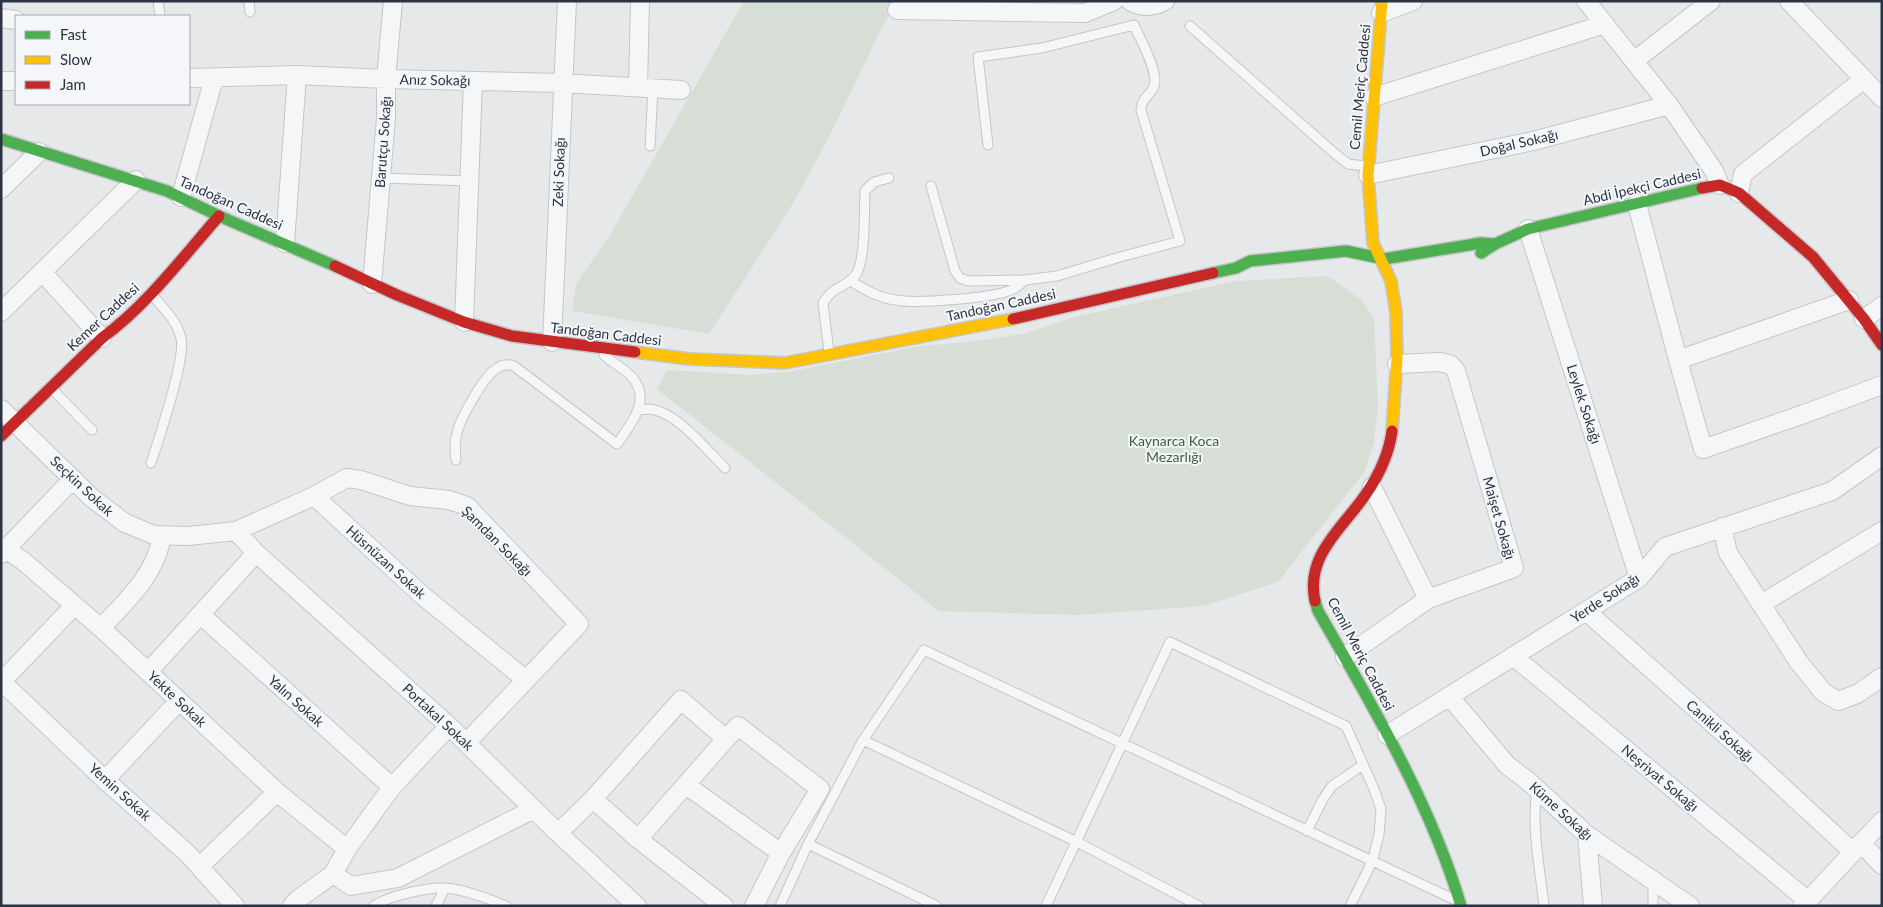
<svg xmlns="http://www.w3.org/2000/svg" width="1883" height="907" font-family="Lato,sans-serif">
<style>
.green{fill:#d6ded6}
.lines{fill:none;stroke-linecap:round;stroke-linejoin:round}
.lane-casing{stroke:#c4c6c8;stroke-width:11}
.street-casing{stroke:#c4c6c8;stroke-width:20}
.fast-casing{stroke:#c4c6c8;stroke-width:14}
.slow-casing{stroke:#c4c6c8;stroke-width:14}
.jam-casing{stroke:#c4c6c8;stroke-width:14}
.lane{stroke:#f5f6f7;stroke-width:9}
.street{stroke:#f5f6f7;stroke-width:18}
.fast{stroke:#4caf50;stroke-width:11}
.slow{stroke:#ffc107;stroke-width:11}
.jam{stroke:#c62828;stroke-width:11}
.labels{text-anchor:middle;stroke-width:4;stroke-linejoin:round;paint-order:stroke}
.street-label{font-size:14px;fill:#2b3445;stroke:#f4f6f9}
.park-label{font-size:14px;fill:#3f6138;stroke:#f4f6f9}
</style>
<rect width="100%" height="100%" fill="#e6e8ea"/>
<path class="green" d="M744,1H895L829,137L792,205L709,334L572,311L576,284L610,235Z
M1328,276L1362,301L1374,318L1378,407L1374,441L1365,471L1278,582L1203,606L1078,615L939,611L657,389L667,370L750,375L787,372L914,347L985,340L1027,333L1074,317L1236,281Z"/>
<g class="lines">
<defs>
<path id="lane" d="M158,1L160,16
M249,1L250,12
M1190,26L1333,152L1348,164L1366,166
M650,146L653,88
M381,178L469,181
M931,186L955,271L960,278L969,281L1025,280L1057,276L1120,257L1180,241L1141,110C1141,98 1151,95 1154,86C1159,72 1140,39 1134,25L1042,48L978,57L988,145
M850,280C864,290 879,298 896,300C917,304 993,298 1011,290C1016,288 1020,284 1024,281
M829,352L823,303C834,285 845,288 855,276C866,263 864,209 865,191L874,182L889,178
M52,389L92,430
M639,410C646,409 652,408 658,411C680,417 709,452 725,468
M456,460C455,451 454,442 457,433C460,419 484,376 496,369C501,365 508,364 514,366L617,444C631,424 652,400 632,377C624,368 612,363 604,355
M151,463C159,438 186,359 181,338C177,321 164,309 153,296
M863,740L1077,842L1199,906
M1537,790C1531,827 1540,868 1544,906
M1307,831L1323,799L1332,786L1363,765
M808,844L937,906
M374,906C388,896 428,887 445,888C462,889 490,899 506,906
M436,906L445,888
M780,906L808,844L863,740L924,650L1453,899
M1046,906L1170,642L1346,726L1374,789L1381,809L1379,835L1372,862L1350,906
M1653,906V888L1656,883"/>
<path id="street" d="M1130,1C1141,8 1153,7 1165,1
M1586,1L1669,105L1714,171L1720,185
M1789,1L1882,98
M897,10L1085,13L1114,1
M1381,13L1413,1
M1,18L16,20
M1634,61L1711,1
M189,78L297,75L386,79L562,83L681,90
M1,81H16
M638,87L640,1
M1374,97L1605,24
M1368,175L1533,141L1669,105
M1,189L39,152
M1739,193L1743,174L1864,79
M181,197L214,78
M1637,204L1678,360L1703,449L1804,414L1882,385
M1528,229L1639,578
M285,243L297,75
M42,272L102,338
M372,284L386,118V79L393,1
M1,312L136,180
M1864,319L1882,306
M464,322L473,81
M552,342L567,1
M1678,360L1849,300
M1,409L92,498L125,523L154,535L188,536L236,531L314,496L423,596L526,680
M1372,487L1428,599
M314,496L347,478L361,480L410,496L449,500L467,506L579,624L467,742
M1722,527L1728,553L1798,661L1823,692L1838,701L1857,694L1882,677
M236,531L256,553L449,726L558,833L637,906
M5,549L22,560L101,628L277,792L347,849
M1,554L73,479
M1761,604L1882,531
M1586,611L1748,755L1853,852
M201,615L392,787
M101,628C127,600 156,575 162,535
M1513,656L1807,900
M1345,657L1428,599L1514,568L1456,371L1451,365L1440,362L1397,364
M148,672L256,553
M1,681L105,780L188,854L235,906
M2,681L74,606
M1449,696L1507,765L1528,781L1587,835L1690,906
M1387,735L1639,578L1665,547L1832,491L1882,456
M105,780L179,701
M686,785L781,853
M593,799L638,839L724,906
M558,833L593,799L681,700L726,739L738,726L820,789L781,853L754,906
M1587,835L1593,906
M638,839L726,739
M1861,843L1882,865
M200,866L277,792
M333,874L351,886L398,878L534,809
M292,906L297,900L333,874L347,849L392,787L449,726
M1803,906L1882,821"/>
<path id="fast" d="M1,139L167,191L219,216L335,266
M1481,253L1495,244L1528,229L1702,188
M1213,273L1236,268L1250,261L1346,251L1384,259L1481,243L1495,244
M1315,601L1318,611C1371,703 1431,804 1461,906"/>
<path id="slow" d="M1382,1L1368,175L1373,243L1391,281L1396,312L1397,359L1392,431
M635,352L690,359L785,363L1013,319"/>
<path id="jam" d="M1702,188L1720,185L1739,193L1813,257L1864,319L1882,345
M335,266L397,295L464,322L512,336L635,352
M1013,319L1213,273
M1,436L102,338C147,305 182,258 219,216
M1315,601C1305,555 1343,528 1366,494C1379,475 1389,454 1392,431"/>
</defs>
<use href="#lane" class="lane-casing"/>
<use href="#street" class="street-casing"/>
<use href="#fast" class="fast-casing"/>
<use href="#slow" class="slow-casing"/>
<use href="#jam" class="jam-casing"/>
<use href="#lane" class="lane"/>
<use href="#street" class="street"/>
<use href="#fast" class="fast"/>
<use href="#slow" class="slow"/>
<use href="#jam" class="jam"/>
</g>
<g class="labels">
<g class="street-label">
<text transform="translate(435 80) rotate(1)" y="5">Anız Sokağı</text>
<text transform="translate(1360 87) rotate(-85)" y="5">Cemil Meriç Caddesi</text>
<text transform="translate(383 142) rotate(-86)" y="5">Barutçu Sokağı</text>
<text transform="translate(1519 143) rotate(-13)" y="5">Doğal Sokağı</text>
<text transform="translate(559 172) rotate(-88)" y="5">Zeki Sokağı</text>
<text transform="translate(1642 187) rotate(-13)" y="5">Abdi İpekçi Caddesi</text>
<text transform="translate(231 203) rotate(24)" y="5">Tandoğan Caddesi</text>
<text transform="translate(1001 305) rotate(-12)" y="5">Tandoğan Caddesi</text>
<text transform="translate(103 317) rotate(-43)" y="5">Kemer Caddesi</text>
<text transform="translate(606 334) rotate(7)" y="5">Tandoğan Caddesi</text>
<text transform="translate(1584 404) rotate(72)" y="5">Leylek Sokağı</text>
<text transform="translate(82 486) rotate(43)" y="5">Seçkin Sokak</text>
<text transform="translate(1499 518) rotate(74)" y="5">Maişet Sokağı</text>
<text transform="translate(497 541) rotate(45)" y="5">Şamdan Sokağı</text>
<text transform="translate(386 562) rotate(42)" y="5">Hüsnüzan Sokak</text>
<text transform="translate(1605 598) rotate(-33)" y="5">Yerde Sokağı</text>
<text transform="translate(1361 654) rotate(62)" y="5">Cemil Meriç Caddesi</text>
<text transform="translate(177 699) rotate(43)" y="5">Yekte Sokak</text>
<text transform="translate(296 701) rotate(42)" y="5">Yalın Sokak</text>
<text transform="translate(438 717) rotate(43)" y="5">Portakal Sokak</text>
<text transform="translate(1720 731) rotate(42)" y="5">Canikli Sokağı</text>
<text transform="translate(1660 778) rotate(40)" y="5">Neşriyat Sokağı</text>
<text transform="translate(120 792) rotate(42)" y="5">Yemin Sokak</text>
<text transform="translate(1561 811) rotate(42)" y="5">Küme Sokağı</text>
</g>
<g class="park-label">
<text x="1174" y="446">Kaynarca Koca<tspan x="1174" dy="16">Mezarlığı</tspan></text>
</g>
</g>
<rect width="1883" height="907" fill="none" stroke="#2b3445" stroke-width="5"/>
<rect x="15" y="15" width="175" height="90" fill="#f4f6f9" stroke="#a4a8b1"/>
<rect x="25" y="31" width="25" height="8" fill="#4caf50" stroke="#a4a8b1"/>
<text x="60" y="40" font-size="15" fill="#2b3445">Fast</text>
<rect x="25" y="56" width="25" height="8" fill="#ffc107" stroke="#a4a8b1"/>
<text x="60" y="65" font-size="15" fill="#2b3445">Slow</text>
<rect x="25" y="81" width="25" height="8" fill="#c62828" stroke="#a4a8b1"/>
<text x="60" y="90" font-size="15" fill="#2b3445">Jam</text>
</svg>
